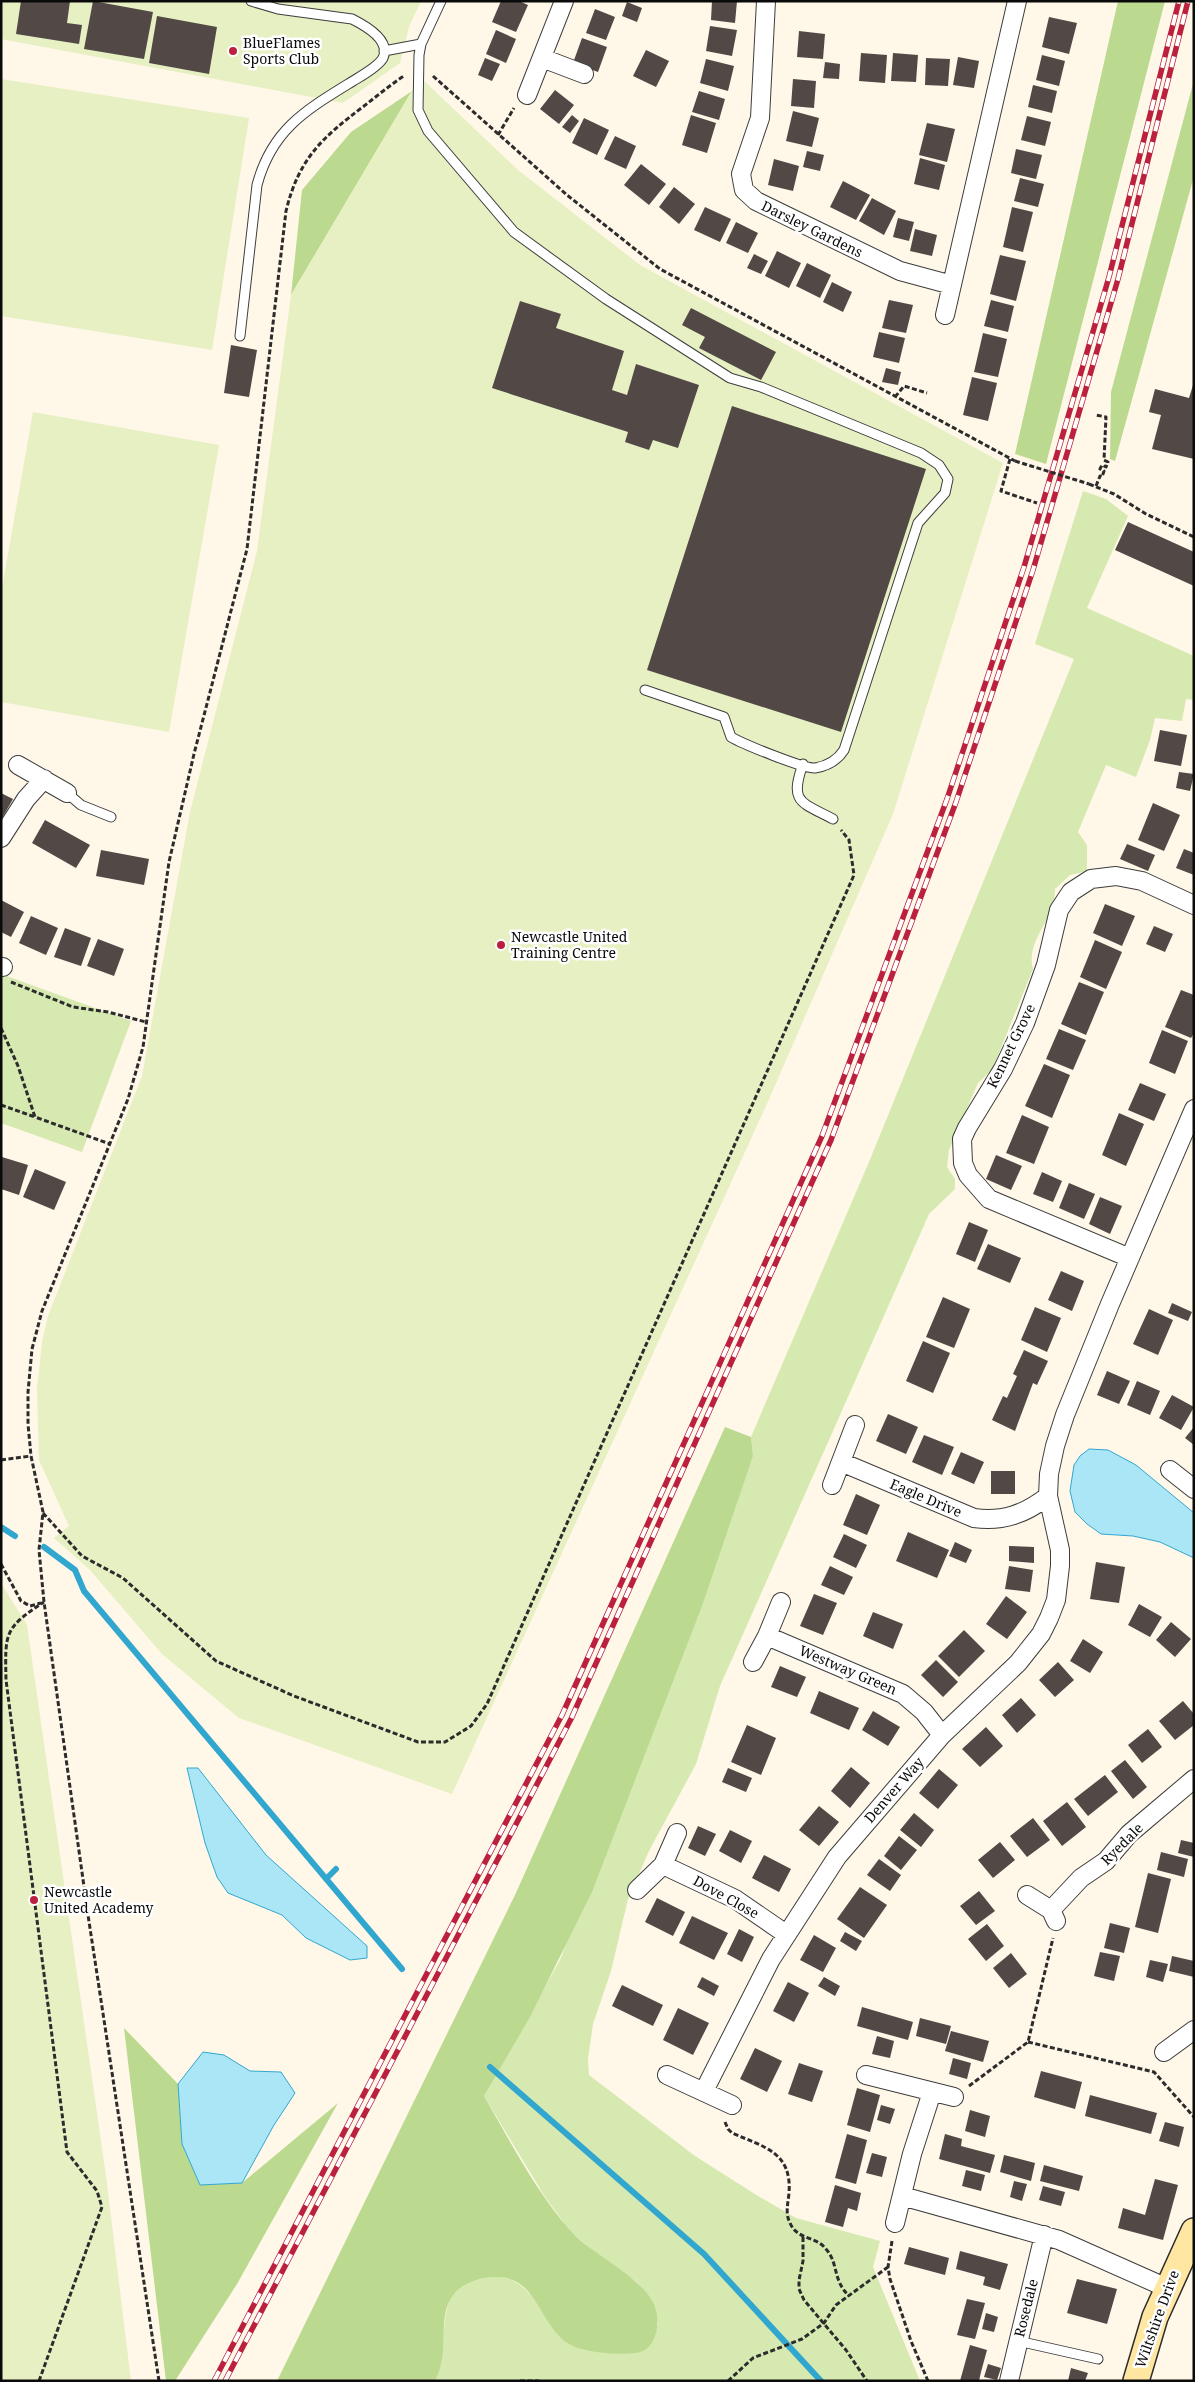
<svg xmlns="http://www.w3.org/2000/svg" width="1195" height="2382" font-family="'Noto Serif',serif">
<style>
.green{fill:#d6e9b1}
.forest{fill:#bcd990}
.pitch{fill:#e7f0c3}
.water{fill:#abe6f7;stroke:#31a7cf}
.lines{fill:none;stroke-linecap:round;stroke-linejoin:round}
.stream{stroke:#31a7cf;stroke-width:6}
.building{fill:#524946}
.lane-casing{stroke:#3d3d3d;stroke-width:11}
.street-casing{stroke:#3d3d3d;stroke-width:20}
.secondary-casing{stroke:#2c2c2c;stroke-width:28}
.path{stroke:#2c2c2c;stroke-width:3;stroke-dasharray:5 2.5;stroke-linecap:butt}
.lane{stroke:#fff;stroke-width:9}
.street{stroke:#fff;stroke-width:18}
.secondary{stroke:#ffe7a2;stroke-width:25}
.rail-casing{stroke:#bb213f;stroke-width:5.5}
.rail{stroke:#fff;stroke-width:4;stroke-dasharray:11;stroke-linecap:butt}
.path-bridge{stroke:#2c2c2c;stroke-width:3;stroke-dasharray:5 2.5;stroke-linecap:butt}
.poi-dot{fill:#bb213f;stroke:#fff;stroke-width:2}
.labels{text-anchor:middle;stroke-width:5;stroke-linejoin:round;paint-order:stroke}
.poi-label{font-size:14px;fill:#0a0a0a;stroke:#fff;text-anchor:start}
.street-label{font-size:14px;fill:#0a0a0a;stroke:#fff}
</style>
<rect width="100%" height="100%" fill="#fff7e7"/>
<path class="green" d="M1083,491L1106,499L1128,516L1087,608L1194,656V700L1186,699L1182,721L1155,718L1150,740L1136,777L1106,765L1078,832L1087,845V871L1070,875L1055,889C1055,920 1025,941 1033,969L992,1070L978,1083L949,1150L947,1167L955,1179V1189L929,1214L720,1686L696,1764L649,1851L628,1899L611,1971L593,2024L588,2059L589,2075L695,2156L758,2196L796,2218L880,2241L873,2267L920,2381H435C448,2355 440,2328 449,2302C453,2291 464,2285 474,2280C516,2264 537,2300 555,2331L658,2325L654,2304L638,2283L604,2260L570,2231L545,2197L484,2096L560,1960L753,1456L751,1437L869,1162L1074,659L1035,644Z
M1,974L131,1021L82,1152L1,1123Z"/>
<path class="forest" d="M1118,1H1165L1046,464L1015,454Z
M1194,80V176L1115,461L1110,459L1111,392Z
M412,91L291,295L302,190L351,132Z
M725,1427L751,1437L753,1456L702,1606L592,1892L530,2017L484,2096C510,2141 535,2190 569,2229C592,2256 638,2273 654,2304C661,2320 658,2350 636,2353C618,2355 585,2353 569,2344C540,2327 538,2278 498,2277C490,2277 484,2277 476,2280C465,2284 456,2289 450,2300C438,2322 450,2353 435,2381H277L515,1895Z
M124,2028L178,2084L182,2144L200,2185L242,2183L338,2103L237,2284L175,2381H166Z"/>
<path class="pitch" d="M1,1H421L409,27L400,63L343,103L1,39Z
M420,77L518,170L640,265L1003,463L893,814L770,1097L452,1794L239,1718L162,1654L90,1570L54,1538L69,1526L39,1460L37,1389L42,1342L48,1316L142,1076L190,812L257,551L291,295Z
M1,79L249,118L212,350L1,316Z
M33,412L219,445L169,732L1,702V594Z
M1,1583L27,1625L106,2176L131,2381H1Z"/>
<path class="water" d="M1089,1449L1108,1450L1136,1465L1194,1513V1558L1160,1542L1133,1536L1101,1534L1087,1524L1075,1512L1070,1491L1074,1465L1080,1456Z
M187,1768H198L266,1855L367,1946V1958L350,1960L306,1938L282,1915L228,1893L217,1877L205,1843Z
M203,2052L224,2055L250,2071L281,2072L295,2093L274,2125L242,2183L200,2185L182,2144L178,2084Z"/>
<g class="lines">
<path class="stream" d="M1,1527L15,1536
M44,1547L75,1570L84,1591L402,1969
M326,1879L336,1869
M490,2067L704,2254L821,2381"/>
</g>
<path class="building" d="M21,1H70L67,23L82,25L79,44L16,34Z
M93,1L153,12L144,59L84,49Z
M501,1H519L528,5L516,32L492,22Z
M712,1H737L735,23L711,20Z
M627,2L642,8L637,22L622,16Z
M595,9L615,17L606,40L586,33Z
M157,16L217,27L209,74L149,63Z
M1049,17L1077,23L1069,54L1042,47Z
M710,26L737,30L732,56L706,51Z
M496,30L516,39L506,63L486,54Z
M799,31L825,34L823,59L797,57Z
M582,38L607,47L598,72L573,63Z
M646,50L669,61L656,87L633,76Z
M861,53L887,55L885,83L859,81Z
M893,53L918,55L916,82L891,81Z
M1042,55L1065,61L1059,86L1036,80Z
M958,57L979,61L974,88L953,85Z
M485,58L500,64L492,81L478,75Z
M926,58L950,59L948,86L925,85Z
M706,59L734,66L728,91L700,83Z
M825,62L840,64L839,79L823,78Z
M793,79L816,81L814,108L791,106Z
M1033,85L1057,91L1052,113L1028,107Z
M555,90L574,105L559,124L540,109Z
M699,91L725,99L719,120L692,112Z
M793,111L819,118L812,147L786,141Z
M572,115L579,121L570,133L562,127Z
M691,115L716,123L707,153L682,145Z
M1027,116L1051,122L1045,146L1021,140Z
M584,118L609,130L597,155L572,143Z
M927,123L955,129L947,162L919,155Z
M615,136L636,146L626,169L604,159Z
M1016,149L1042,155L1036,179L1011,173Z
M807,151L824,155L820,171L803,167Z
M920,158L945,165L939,190L914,184Z
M774,159L799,166L793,191L768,185Z
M641,164L666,184L649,205L624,185Z
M1020,178L1044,184L1038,207L1014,201Z
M843,181L870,195L856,220L830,207Z
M674,187L695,204L679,224L659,207Z
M872,198L896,211L884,235L859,221Z
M705,207L731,219L720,242L694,230Z
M1012,207L1033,212L1023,252L1003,247Z
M898,218L914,222L909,241L893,237Z
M736,222L758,233L748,253L726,243Z
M915,229L937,235L932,256L910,251Z
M777,251L801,263L789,288L765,276Z
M754,254L768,261L761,274L747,268Z
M1000,255L1026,261L1016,301L990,294Z
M807,263L831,275L820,298L796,286Z
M832,282L852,292L843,312L823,302Z
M889,300L913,305L906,333L882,328Z
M991,300L1014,306L1008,332L984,326Z
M520,301L561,314L556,328L624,351L612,390L627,395L636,364L699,385L678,448L653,440L649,450L625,442L628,432L492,388Z
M691,308L776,352L761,380L699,348L705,337L682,325Z
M879,332L905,338L899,363L873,357Z
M983,333L1007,339L998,377L974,372Z
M231,345L257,350L249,397L224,393Z
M886,368L901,372L898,385L882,382Z
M972,377L997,383L988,421L963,415Z
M1194,382V459L1152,449L1161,415L1149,412L1155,389L1189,398Z
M732,406L926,469L841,732L647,670Z
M1128,522L1194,552V586L1115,550Z
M1160,730L1187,735L1181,766L1154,761Z
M1179,772L1194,774L1190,791L1176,788Z
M1,793L13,799L1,820Z
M1153,803L1180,815L1164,851L1138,840Z
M45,820L90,845L76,868L32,843Z
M1127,844L1155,855L1148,871L1120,859Z
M1184,849L1194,853V875L1176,868Z
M101,850L149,859L144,885L96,876Z
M1,900L24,912L11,937L1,932Z
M1105,904L1135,916L1122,946L1093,933Z
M31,916L58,928L46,955L19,943Z
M1154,926L1173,934L1165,952L1146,944Z
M65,928L91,938L81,966L54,957Z
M98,939L124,949L114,976L87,966Z
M1095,940L1122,952L1106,989L1080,977Z
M1079,982L1104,992L1086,1035L1061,1024Z
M1181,990L1194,995V1033L1191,1038L1165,1027Z
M1059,1029L1086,1040L1073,1070L1046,1059Z
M1162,1030L1188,1041L1175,1074L1149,1063Z
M1044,1064L1070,1075L1052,1118L1025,1106Z
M1140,1083L1166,1094L1154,1121L1128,1110Z
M1119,1113L1144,1124L1126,1166L1102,1155Z
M1022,1115L1049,1127L1034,1164L1006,1153Z
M996,1155L1022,1166L1011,1190L986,1179Z
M2,1157L28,1165L19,1195L1,1189Z
M35,1169L66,1182L54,1210L23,1197Z
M1042,1172L1062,1181L1053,1202L1033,1194Z
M1069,1183L1095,1194L1084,1219L1059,1208Z
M1100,1197L1122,1206L1110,1234L1089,1224Z
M969,1222L988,1230L975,1262L956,1254Z
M988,1244L1021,1258L1010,1283L977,1269Z
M1061,1271L1084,1281L1072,1311L1048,1300Z
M943,1297L970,1309L954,1348L926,1337Z
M1172,1303L1192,1312L1188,1321L1168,1313Z
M1035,1307L1061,1318L1047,1352L1021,1340Z
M1149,1309L1173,1320L1158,1355L1133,1344Z
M923,1341L950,1353L933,1393L906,1381Z
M1024,1350L1048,1361L1037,1385L1033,1383L1015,1431L992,1420L1003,1396L1007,1398L1017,1376L1013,1374Z
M1107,1371L1130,1381L1119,1404L1097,1395Z
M1137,1381L1160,1391L1150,1415L1127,1405Z
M1172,1395L1194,1407L1181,1430L1159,1418Z
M888,1414L918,1427L906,1454L876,1441Z
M1194,1427V1445L1185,1438Z
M924,1435L954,1447L942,1475L912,1462Z
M961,1452L984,1462L974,1484L951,1474Z
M991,1471H1015V1494H991Z
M856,1494L880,1505L867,1535L843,1525Z
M908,1532L949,1550L937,1578L896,1561Z
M844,1534L867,1545L856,1568L833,1557Z
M955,1542L972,1550L966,1563L949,1556Z
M1009,1546L1034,1547V1563L1009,1561Z
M1096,1562L1125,1567L1119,1603L1090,1599Z
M830,1566L853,1577L844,1595L821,1585Z
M1009,1566L1033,1570L1030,1592L1005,1589Z
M814,1594L837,1603L823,1635L800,1626Z
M1006,1596L1027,1612L1007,1639L986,1624Z
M1139,1604L1162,1617L1150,1637L1128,1625Z
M873,1612L903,1624L893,1649L863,1636Z
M1171,1622L1191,1639L1175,1657L1156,1640Z
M964,1630L985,1651L959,1677L938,1656Z
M1083,1639L1103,1652L1090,1673L1070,1661Z
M936,1660L958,1682L943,1697L921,1675Z
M1058,1662L1074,1680L1055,1697L1039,1680Z
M780,1666L806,1677L797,1697L771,1687Z
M819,1691L859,1708L849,1730L810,1713Z
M1021,1698L1036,1715L1017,1733L1002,1715Z
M1183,1701L1194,1714V1725L1175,1740L1159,1721Z
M873,1711L900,1727L888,1746L862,1730Z
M747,1725L776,1738L761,1775L731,1762Z
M986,1727L1003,1746L980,1767L962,1749Z
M1148,1729L1162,1747L1142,1763L1128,1745Z
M1125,1760L1147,1787L1133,1799L1111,1771Z
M851,1767L870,1783L850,1808L831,1791Z
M728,1768L752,1778L746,1792L722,1782Z
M939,1769L958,1785L938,1809L919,1793Z
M1105,1775L1118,1792L1088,1816L1074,1799Z
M1067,1802L1086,1827L1062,1846L1043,1821Z
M819,1806L839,1822L819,1846L799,1830Z
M914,1813L934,1830L921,1847L900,1830Z
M1033,1818L1050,1840L1027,1857L1010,1836Z
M698,1826L716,1834L705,1856L688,1848Z
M730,1830L752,1841L741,1863L719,1851Z
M899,1836L917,1850L901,1870L884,1856Z
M1181,1840L1194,1843V1857L1178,1853Z
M1000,1842L1015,1860L993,1878L978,1860Z
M1161,1852L1188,1859L1184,1877L1157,1870Z
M764,1855L791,1869L779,1892L752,1878Z
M879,1859L901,1875L890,1891L867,1875Z
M1148,1873L1171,1879L1158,1933L1135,1927Z
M860,1887L887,1905L864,1938L837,1919Z
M979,1891L995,1911L976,1925L960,1906Z
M657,1898L685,1912L673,1936L645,1922Z
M692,1916L728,1933L714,1960L679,1943Z
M1110,1923L1130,1928L1124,1953L1104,1948Z
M987,1924L1004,1946L986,1961L968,1939Z
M739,1929L754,1937L742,1962L727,1954Z
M845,1932L862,1941L856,1951L840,1941Z
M814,1935L836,1948L823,1972L800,1960Z
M1100,1952L1120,1956L1114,1981L1094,1976Z
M1011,1953L1027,1974L1009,1988L993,1968Z
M1172,1956L1194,1961V1977L1169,1971Z
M1150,1960L1168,1964L1163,1982L1146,1977Z
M702,1977L719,1986L714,1996L697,1987Z
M824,1977L840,1986L835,1996L818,1986Z
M788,1982L809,1993L794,2022L773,2011Z
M622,1985L663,2005L653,2026L612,2006Z
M862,2007L913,2022L908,2040L857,2026Z
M678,2008L709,2023L693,2055L663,2040Z
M920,2018L951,2026L946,2044L916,2036Z
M951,2031L989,2041L983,2062L945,2051Z
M877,2036L894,2041L890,2058L872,2054Z
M755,2048L782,2061L767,2092L740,2079Z
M953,2058L971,2063L967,2079L949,2074Z
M799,2063L823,2071L812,2102L788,2094Z
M1041,2071L1082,2082L1075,2109L1034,2097Z
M857,2088L880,2095L870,2132L847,2125Z
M1090,2095L1157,2113L1151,2134L1085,2116Z
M881,2105L895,2109L890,2124L877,2120Z
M970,2110L990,2116L985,2137L965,2131Z
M1165,2122L1184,2127L1179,2147L1159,2141Z
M847,2134L867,2140L856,2184L835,2178Z
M945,2134L962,2139L961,2146L995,2155L990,2173L939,2159Z
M872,2153L887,2157L882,2177L866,2173Z
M1004,2155L1035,2163L1031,2181L1000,2172Z
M1044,2165L1083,2176L1079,2191L1040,2181Z
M966,2170L985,2175L981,2191L962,2186Z
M1155,2179L1178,2185L1163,2240L1118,2228L1123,2208L1145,2215Z
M1014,2181L1027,2184L1022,2201L1010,2197Z
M835,2185L861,2193L857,2211L848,2208L843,2227L825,2222Z
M1043,2186L1065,2192L1061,2206L1039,2200Z
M909,2247L949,2258L945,2275L904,2264Z
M960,2251L1008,2264L1000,2290L983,2285L985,2277L956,2269Z
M1077,2279L1117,2289L1107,2324L1067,2313Z
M967,2299L985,2303L975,2339L957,2335Z
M986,2313L998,2317L994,2332L982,2329Z
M970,2345L987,2350L981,2372L979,2381H960Z
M988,2364L1001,2368L997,2380L984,2377Z
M1071,2368L1088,2373L1085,2381H1068Z"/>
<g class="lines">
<defs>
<path id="lane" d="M441,1L421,44L419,55L418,110L428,131L514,232L606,299L730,378L761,387L921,453L939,465L948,479L945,493L918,523L844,750C837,761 828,766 815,768C804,769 743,744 731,737L724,717L645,690
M384,51L421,44
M240,336L257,185C272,129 306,110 353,81C361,76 378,67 383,58C391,40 364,25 352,19L278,9L251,1
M803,764C789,803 801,802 833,819
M67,793L81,805L111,817
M1018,2341L1098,2359"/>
<path id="street" d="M766,1L760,118L741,174L744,190L756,201L900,271L952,285
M542,58L584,74
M527,95L564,1
M945,315L1017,1
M18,765L67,793
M1,838L26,799L44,779
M1,967H3
M1130,1258L989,1199L968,1175L963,1163L962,1139L967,1128L1003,1069L1025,1023L1046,965L1059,910L1071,892L1091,879L1116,876L1142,881L1194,905
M841,1462L974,1518C1003,1522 1025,1514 1048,1496
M1170,1470L1194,1489
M832,1485L855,1425
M767,1636L903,1694L924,1712L942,1735
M753,1662L767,1636L781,1602
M663,1865L735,1899L786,1934
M637,1890L663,1865L677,1833
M1027,1895L1051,1910L1056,1921
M1051,1910L1081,1878L1106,1861L1129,1834L1194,1779
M1164,2052L1194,2030
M667,2075L732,2105
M866,2075L954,2097
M704,2091L771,1959L837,1857L942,1735L1018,1663L1041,1634L1049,1618L1056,1600L1060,1566V1550L1048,1496L1049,1474L1055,1446L1065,1415L1110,1304L1194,1109
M902,2196L1059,2240L1167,2288
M895,2223L912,2154L932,2092
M1009,2381L1044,2235"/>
<path id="secondary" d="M1136,2381L1155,2317L1194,2231"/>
</defs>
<use href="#lane" class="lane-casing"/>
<use href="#street" class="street-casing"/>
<use href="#secondary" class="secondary-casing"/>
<path class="path" d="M433,76L567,195L660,269L1015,461
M498,135L514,108
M895,397L904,386L927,393
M1010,459L1001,491L1037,503
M1089,484L1114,494L1146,514L1194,537
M1096,486L1100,476L1102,477L1104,471L1100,469L1102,465L1106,467L1108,462L1104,460L1106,417L1096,415
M11,982L73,1007L108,1012L146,1022
M1,1028L18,1066L35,1117L110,1144
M1,1105L35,1117
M1,1460L31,1456
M43,1513L82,1556L123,1578L216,1661L294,1696L418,1742H445L471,1726L487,1704L854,875L849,840L841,830
M1,1564L21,1601L30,1606L41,1603
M1028,2042L1154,2072L1194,2117
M969,2086L1028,2042L1053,1938
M725,2122L728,2129L732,2133C764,2147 792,2152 789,2193C788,2204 785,2213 790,2223C797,2240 816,2236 826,2249C839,2264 832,2279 849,2296
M803,2237V2261L799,2280V2289L804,2300L846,2350L867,2381
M892,2241L888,2267L890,2279L911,2341L928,2381
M39,2381L102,2207L97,2191L67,2152L6,1680C5,1633 4,1628 44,1602
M159,2381L88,1915L44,1602L39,1550L43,1512L31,1456L28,1424V1392L32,1349L42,1311L128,1099L143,1047L169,862L194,754L247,549L286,211C299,158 322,138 364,106C377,96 390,85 404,76
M520,2381H539
M728,2381L753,2358L802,2339L824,2323L836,2305L888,2267"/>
<use href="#lane" class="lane"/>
<use href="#street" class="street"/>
<use href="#secondary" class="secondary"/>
<defs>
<path id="rail" d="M214,2381L562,1715L822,1136L947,799L1024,567L1109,277L1179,1
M225,2381L571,1719L831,1140L956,802L1033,570L1118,279L1188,1"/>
</defs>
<use href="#rail" class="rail-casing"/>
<use href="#rail" class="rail"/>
<path class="path-bridge" d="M1015,461L1089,484"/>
</g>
<g class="poi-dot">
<circle cx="233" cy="51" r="5"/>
<circle cx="501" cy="945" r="5"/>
<circle cx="34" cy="1900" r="5"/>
</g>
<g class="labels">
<g class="poi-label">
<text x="243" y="48">BlueFlames<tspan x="243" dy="16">Sports Club</tspan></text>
<text x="511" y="942">Newcastle United<tspan x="511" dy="16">Training Centre</tspan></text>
<text x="44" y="1897">Newcastle<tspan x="44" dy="16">United Academy</tspan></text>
</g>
<g class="street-label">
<text transform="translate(812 229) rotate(26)" y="5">Darsley Gardens</text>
<text transform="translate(1011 1046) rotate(-64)" y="5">Kennet Grove</text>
<text transform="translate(926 1498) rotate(23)" y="5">Eagle Drive</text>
<text transform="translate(848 1670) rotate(23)" y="5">Westway Green</text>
<text transform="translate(894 1790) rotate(-49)" y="5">Denver Way</text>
<text transform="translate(1122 1844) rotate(-45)" y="5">Ryedale</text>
<text transform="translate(726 1897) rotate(29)" y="5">Dove Close</text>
<text transform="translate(1026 2308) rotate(-76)" y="5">Rosedale</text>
<text transform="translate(1157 2319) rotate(-70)" y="5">Wiltshire Drive</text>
</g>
</g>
<rect width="1195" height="2382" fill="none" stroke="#0a0a0a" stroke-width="5"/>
</svg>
